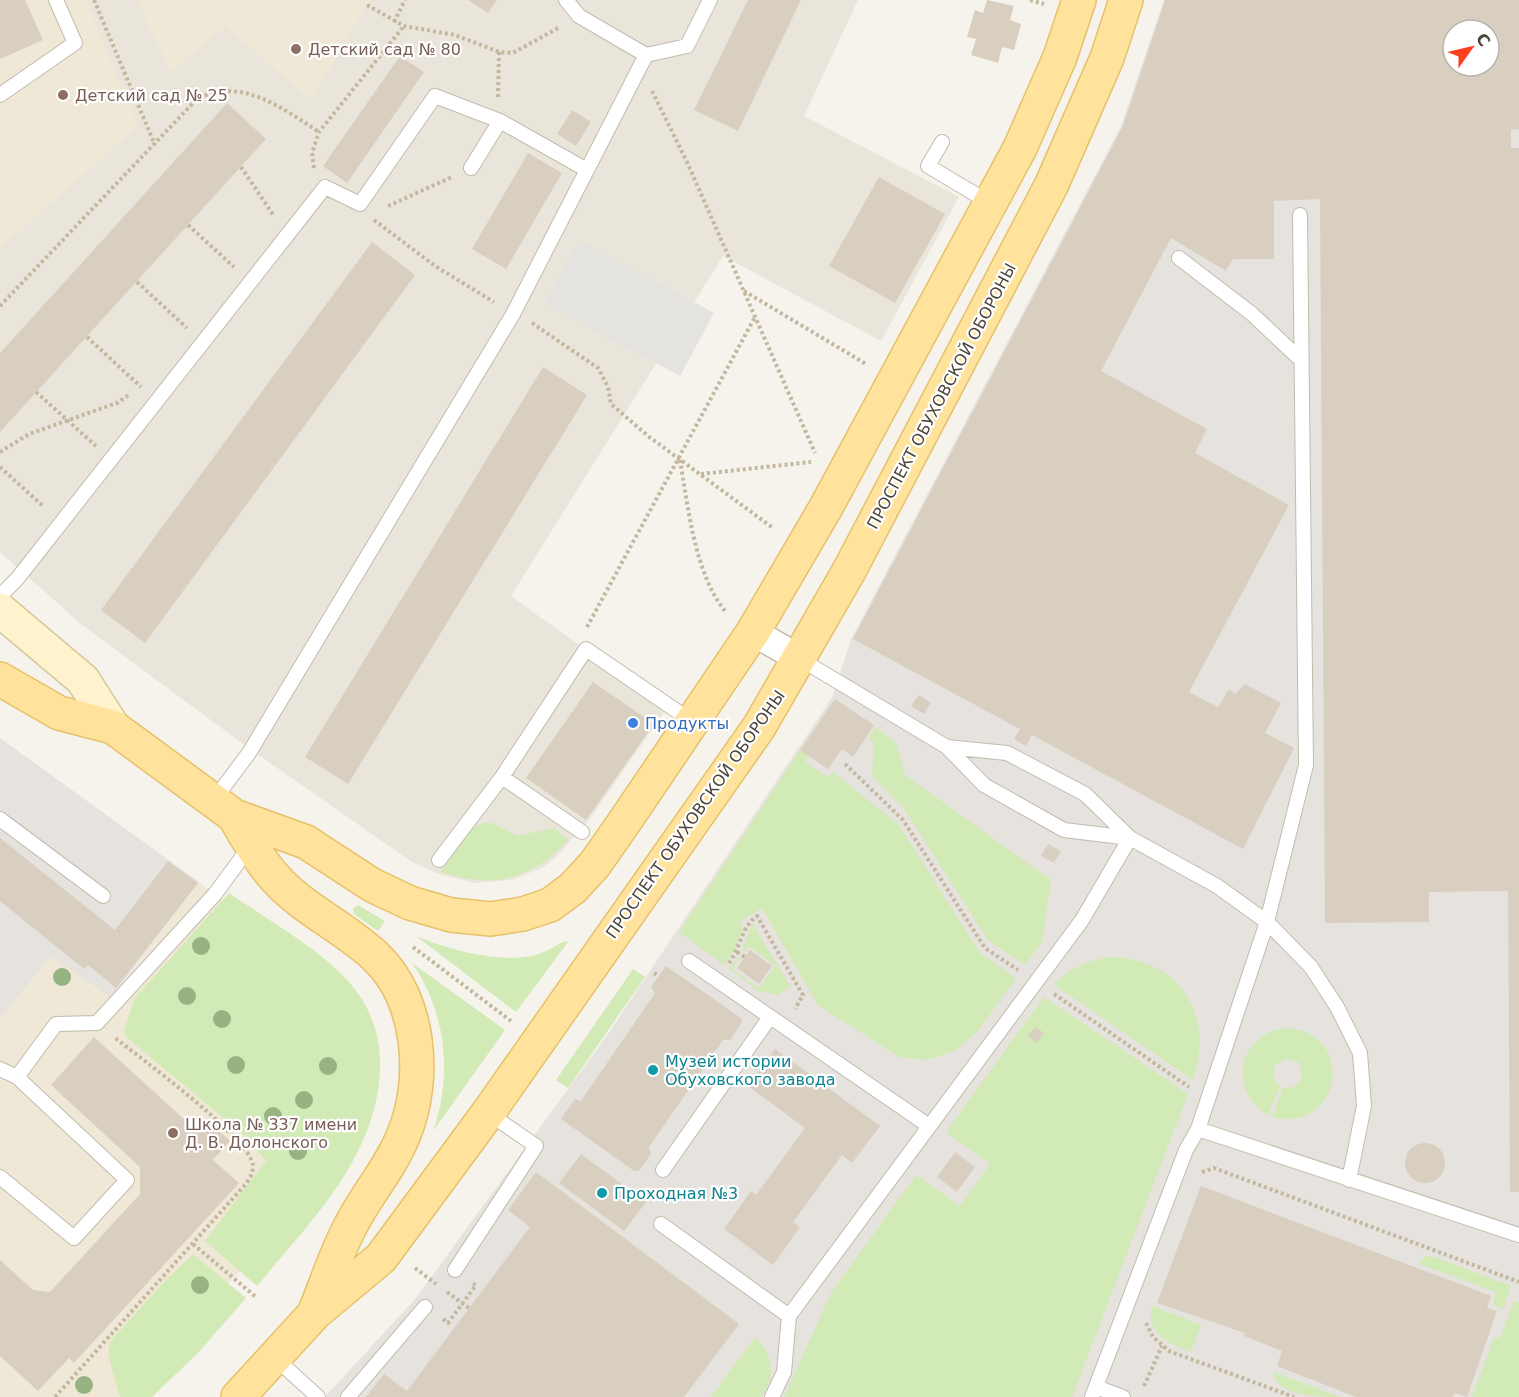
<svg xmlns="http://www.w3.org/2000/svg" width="1519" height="1397" font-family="'DejaVu Sans',sans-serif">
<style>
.residential{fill:#eae5da}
.industrial{fill:#e6e2dd;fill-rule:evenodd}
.education{fill:#efe8d6}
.green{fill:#d2eab5}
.parking{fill:#e5e3e0}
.building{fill:#d8cfc1;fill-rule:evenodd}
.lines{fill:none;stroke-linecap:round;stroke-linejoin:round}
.service-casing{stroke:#c2bbae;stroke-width:16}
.minor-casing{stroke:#c2bbae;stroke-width:30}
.secondary-casing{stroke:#d6c79b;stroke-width:36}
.primary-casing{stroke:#e6c16a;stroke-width:36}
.path{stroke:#c4b79f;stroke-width:4;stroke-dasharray:3 3;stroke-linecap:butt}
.service{stroke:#fff;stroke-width:14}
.minor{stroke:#fff;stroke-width:27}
.secondary{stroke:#fff3cd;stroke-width:33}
.primary{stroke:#ffe39c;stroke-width:33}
.tree{fill:#97b381}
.education-dot{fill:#8d6e63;stroke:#fff;stroke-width:2}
.shop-dot{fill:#3f7fe0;stroke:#fff;stroke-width:2}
.culture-dot{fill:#0f9aa8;stroke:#fff;stroke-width:2}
.labels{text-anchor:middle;stroke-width:4.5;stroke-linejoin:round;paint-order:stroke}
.education-label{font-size:16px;fill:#785e54;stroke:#fff;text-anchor:start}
.street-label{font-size:16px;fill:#4b4439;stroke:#fff}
.shop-label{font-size:16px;fill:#366cbe;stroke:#fff;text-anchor:start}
.culture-label{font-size:16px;fill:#0d838f;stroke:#fff;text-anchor:start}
</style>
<rect width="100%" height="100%" fill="#f6f3ec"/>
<path class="residential" d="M0,0H858L804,116L959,197L881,341L723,256L511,596L667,708L587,823L556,857L542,868L511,880L474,883L439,874L412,862L247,747L81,624L0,552Z"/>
<path class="industrial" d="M1164,0H1519V1397H325L416,1298L608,1034L833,696L851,639L1121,126ZM1453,30H1489V66H1453Z
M0,738L199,882L111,998L51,957L0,1019Z"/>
<path class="education" d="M0,0H85L138,126L0,248Z
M137,0H370L311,100L225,26L171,72Z
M199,882L277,939L352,1106L248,1263L119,1397H0V1019L51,957L112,998Z"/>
<path class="green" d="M875,727L896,742L905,775L1051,880L1042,942L1025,965L988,940L903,807L872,776L874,743L868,738Z
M800,750L809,756L805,762L827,777L833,772L898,824L980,953L1016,978L978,1031L955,1051L926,1060L899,1057L818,1005L762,908L739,922L744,928L736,947L724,965L679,932Z
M483,823H492L517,836L554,828L568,840C531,881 492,889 440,872L473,828Z
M229,893C265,918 320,949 349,982C369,1005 379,1030 380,1060C382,1152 312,1220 257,1286L205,1241L266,1161L245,1136L125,1036L124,1030L135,998Z
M358,905L385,921L378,931L354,914L353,908Z
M752,923L790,986L778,995L760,992L729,969L738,957L740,958L732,969L759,988L775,966L749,946L744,952L742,950Z
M416,936C450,950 509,967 544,952C551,949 558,944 565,941L568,942L516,1012Z
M1110,957C1181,959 1215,1015 1193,1080L1053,984C1070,969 1088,960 1110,957Z
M412,963L505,1030L433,1131C453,1075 446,1012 412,963Z
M633,969L645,977L568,1088L556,1080Z
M1044,997L1188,1094L1072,1397H784L831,1293L916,1175L960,1206L990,1164L946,1132Z
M1283,1028C1359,1030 1342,1135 1272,1117L1283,1088L1294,1087C1304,1081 1304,1071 1298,1062L1285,1059L1275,1066L1273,1078L1280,1087L1268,1115C1228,1092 1237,1037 1283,1028Z
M193,1254L246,1298L198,1353L152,1397H120L109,1358V1343L160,1286Z
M1425,1256H1432L1511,1286L1503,1309L1493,1305L1496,1292L1419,1264Z
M1514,1301L1519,1302V1397H1472L1494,1337L1500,1339Z
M1152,1306L1201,1325L1191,1352C1168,1343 1146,1335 1152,1306Z
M755,1337C773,1355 777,1375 761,1397H711Z
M1274,1372L1340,1397C1322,1397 1275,1397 1274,1372Z"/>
<path class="parking" d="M579,240L714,313L680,376L545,304Z"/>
<path class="building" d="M0,0H25L43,40L0,59Z
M468,0H497L488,13Z
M748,0H801L738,131L694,110Z
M987,0L1014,6L1010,20L1021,24L1014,50L1002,47L998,63L971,55L976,39L967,37L975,10L983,13Z
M1165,0H1519V129L1511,130V148H1519V1192H1510L1508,891L1429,892V922L1325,923L1320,199L1274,201V259H1233L1226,271L1171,238L1101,371L1207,429L1195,453L1289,505L1189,692L1218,707L1229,689L1235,694L1245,684L1281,703L1265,733L1294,748L1243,849L1032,735L1026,746L1014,739L1020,729L853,639L1123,126ZM1453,30H1489V66H1453Z
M400,56L424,72L347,183L323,166Z
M227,103L266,139L0,432V353Z
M572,110L591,122L576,146L557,134Z
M528,153L562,173L506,269L472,249Z
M879,177L945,214L895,303L829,266Z
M372,242L415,275L145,643L101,610Z
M543,367L587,395L348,784L305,757Z
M593,682L654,724L586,820L526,778Z
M919,695L931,703L924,714L911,706Z
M835,699L874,725L853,757L842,749L828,769L800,750Z
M0,838L115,930L168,861L198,883L116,988L88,965L84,969L0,901Z
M1048,844L1061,851L1054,863L1041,856Z
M750,950L772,966L759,984L737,968Z
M666,966L741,1018L742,1022L730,1040H723L649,1147L651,1154L639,1171H634L561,1119L575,1099L581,1101L655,993L651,987Z
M1035,1027L1044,1033L1037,1043L1028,1036Z
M94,1037L197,1131L207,1120L230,1141L213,1160L239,1183L74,1363L69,1358L38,1391L0,1356V1260L33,1290L50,1292L140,1194V1167L51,1085Z
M775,1049L880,1126L852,1163L842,1155L793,1222L800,1227L773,1265L724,1229L751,1191L756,1195L805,1128L748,1086Z
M1405 1163a20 20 0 1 1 40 0a20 20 0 1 1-40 0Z
M955,1152L975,1167L957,1192L937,1177Z
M581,1154L646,1202L624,1231L559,1183Z
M536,1172L739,1324L684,1397H366L384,1374L407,1391L530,1227L508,1210Z
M1201,1186L1491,1296L1487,1308L1497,1311L1467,1397L1455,1393L1453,1397H1356L1277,1366L1282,1351L1244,1336L1245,1333L1157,1303Z"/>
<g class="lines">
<defs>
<path id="service" d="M566,0L579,16L646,55
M0,95L75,43L56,0
M942,142L928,166L990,203
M471,168L500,121
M1179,258L1252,314L1302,361
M0,596L17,579L325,187L360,204L435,96L500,121L587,170L646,55L687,46L710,0
M800,659L947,747L984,785L1064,830L1130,838
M947,747L1007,753L1085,794L1130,838L1217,886L1267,922L1311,967L1337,1007L1360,1053L1364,1106L1349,1180
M502,777L586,649L693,722
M213,801L249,753L513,314L587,170
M0,819L103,896
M439,860L502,777L582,832
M689,961L929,1126
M0,1069L17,1077
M1198,1129L1519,1235
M663,1170L770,1017
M0,1177L74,1238L127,1180L17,1077L56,1024L97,1023L215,894L251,845
M661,1224L789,1316
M455,1270L536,1146L488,1113
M275,1358L318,1397
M1096,1387L1123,1397
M348,1397L425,1307
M772,1397L784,1372L789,1316L1082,920L1130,838
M1092,1397L1186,1150L1198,1129L1267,922L1306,765L1300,215"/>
<path id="minor" d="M753,632L800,659"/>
<path id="secondary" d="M0,610L83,680L113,727"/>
<path id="primary" d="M0,679L59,713L113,727L234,816L306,842L372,885L410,903L451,915L491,919L523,914L550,905L573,888L595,864L625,821L753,632L825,509L1020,148L1060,57L1079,0
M234,816C247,838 260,862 277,880C305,910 345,928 375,956C420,998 427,1078 404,1134C390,1170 363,1198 347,1233C335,1257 326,1284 316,1309
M238,1397L315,1313L381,1258L488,1113L759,727L849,571L1051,186L1107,58L1126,0"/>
</defs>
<use href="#service" class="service-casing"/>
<use href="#minor" class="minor-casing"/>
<use href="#secondary" class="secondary-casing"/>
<use href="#primary" class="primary-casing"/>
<path class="path" d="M94,0L155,145
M1030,0L1044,4
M367,5L404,26L455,35L499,52L513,53L560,27
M394,22L405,0
M652,91L687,162L815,453
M498,97L499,52
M241,167L274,216
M314,168L312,153L319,132L404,26
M388,206L452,177
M374,220L435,266L494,302
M188,225L234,267
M137,282L187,328
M744,291L866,364
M0,306L196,100C239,75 282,108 319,132
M532,323L598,368L608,387L611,404L648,436L773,528
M87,337L141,387
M36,392L96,446
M0,452L29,434L117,403L130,394
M680,460C688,506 695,576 726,612
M0,467L44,507
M701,474L811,462
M587,627L755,317
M845,764L903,820L985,948L1018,970
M413,947L511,1021
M737,952L745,957
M729,963C740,948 742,926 757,916L803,995L795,1009
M654,973L659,976
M1054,994L1189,1087
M1202,1172L1214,1168L1519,1282
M193,1244L256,1297
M415,1268L436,1284
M447,1292L469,1308
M443,1319L448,1323L476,1285L472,1283
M1146,1323L1153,1337L1169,1351L1294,1397
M1144,1386L1162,1346
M55,1397L244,1186C248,1181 254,1173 253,1165C249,1137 140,1058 114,1037"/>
<use href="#service" class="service"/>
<use href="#minor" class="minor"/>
<use href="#secondary" class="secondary"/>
<use href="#primary" class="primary"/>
</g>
<g class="tree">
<circle cx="201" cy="946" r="9"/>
<circle cx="62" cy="977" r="9"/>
<circle cx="187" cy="996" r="9"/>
<circle cx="222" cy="1019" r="9"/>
<circle cx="236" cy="1065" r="9"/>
<circle cx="328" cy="1066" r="9"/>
<circle cx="304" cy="1100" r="9"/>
<circle cx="273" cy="1116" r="9"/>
<circle cx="298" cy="1151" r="9"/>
<circle cx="200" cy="1285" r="9"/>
<circle cx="84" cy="1385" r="9"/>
</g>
<g class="education-dot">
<circle cx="296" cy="49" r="6"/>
<circle cx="63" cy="95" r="6"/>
<circle cx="173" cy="1133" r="6"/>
</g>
<circle class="shop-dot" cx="633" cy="723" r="6"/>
<g class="culture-dot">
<circle cx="653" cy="1070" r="6"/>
<circle cx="602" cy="1193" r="6"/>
</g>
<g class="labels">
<g class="education-label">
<text x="308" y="55">Детский сад № 80</text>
<text x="75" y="101">Детский сад № 25</text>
<text x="185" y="1130">Школа № 337 имени<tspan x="185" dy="18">Д. В. Долонского</tspan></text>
</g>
<g class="street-label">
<text transform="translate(941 396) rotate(-62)" y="6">ПРОСПЕКТ ОБУХОВСКОЙ ОБОРОНЫ</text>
<text transform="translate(695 814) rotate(-55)" y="6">ПРОСПЕКТ ОБУХОВСКОЙ ОБОРОНЫ</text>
</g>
<g class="shop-label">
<text x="645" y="729">Продукты</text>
</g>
<g class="culture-label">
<text x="665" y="1067">Музей истории<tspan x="665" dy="18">Обуховского завода</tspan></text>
<text x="614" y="1199">Проходная №3</text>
</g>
</g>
<g transform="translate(1471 48) rotate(56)"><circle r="28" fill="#ffffff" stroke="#b7b4b0" stroke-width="1.5"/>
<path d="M0-4.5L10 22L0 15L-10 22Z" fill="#fc3f1d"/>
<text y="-9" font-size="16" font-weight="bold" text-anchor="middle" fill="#4b4439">С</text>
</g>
</svg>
